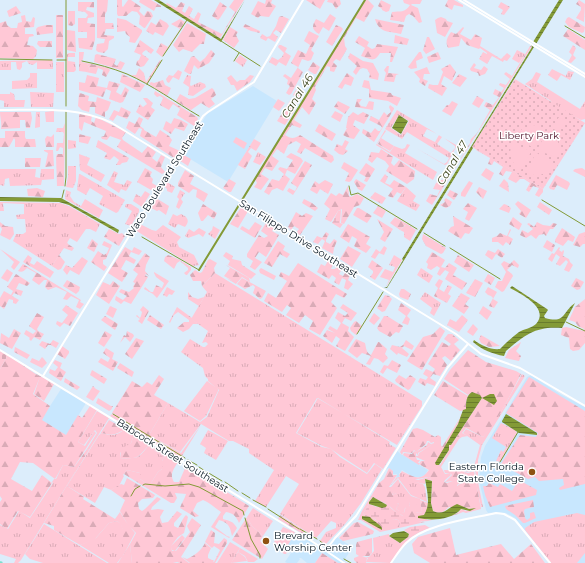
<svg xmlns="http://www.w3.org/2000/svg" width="585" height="563" font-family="Montserrat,sans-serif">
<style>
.built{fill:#c8e7fe}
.grass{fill:url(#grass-tufts);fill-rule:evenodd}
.forest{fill:url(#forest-firs)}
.wetland{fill:url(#wetland-marsh)}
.cemetery{fill:url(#cemetery-stones)}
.park{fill:url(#park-dots)}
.pitch{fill:#ffc8d6}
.water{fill:url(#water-rules)}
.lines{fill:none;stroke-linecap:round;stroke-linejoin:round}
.stream{stroke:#839a36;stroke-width:1}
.canal{stroke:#839a36;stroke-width:2}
.secondary{stroke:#fff;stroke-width:2}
.highway{stroke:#7cdfcd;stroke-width:3.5}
.poi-dot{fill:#8e5212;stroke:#fff;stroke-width:1.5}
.labels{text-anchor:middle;stroke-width:3;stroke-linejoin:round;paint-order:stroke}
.park-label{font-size:10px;fill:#501129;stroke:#fff}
.street-label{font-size:10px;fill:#051521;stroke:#fff}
.poi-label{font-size:10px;fill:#051521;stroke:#fff;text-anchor:end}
.water-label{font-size:11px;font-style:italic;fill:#3b451c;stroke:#fff}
</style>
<defs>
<pattern id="grass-tufts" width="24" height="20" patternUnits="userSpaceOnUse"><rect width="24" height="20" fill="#ffc8d6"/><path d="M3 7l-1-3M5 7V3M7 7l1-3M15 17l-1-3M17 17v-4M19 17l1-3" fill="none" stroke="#d9abb7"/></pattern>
<pattern id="forest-firs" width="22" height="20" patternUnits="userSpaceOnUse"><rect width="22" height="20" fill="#ffc8d6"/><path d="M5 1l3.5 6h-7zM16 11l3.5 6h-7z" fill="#d9abb7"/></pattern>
<pattern id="wetland-marsh" width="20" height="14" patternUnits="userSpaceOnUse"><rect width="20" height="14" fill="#ffc8d6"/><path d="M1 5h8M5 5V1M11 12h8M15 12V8" fill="none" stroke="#d9abb7"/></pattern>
<pattern id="cemetery-stones" width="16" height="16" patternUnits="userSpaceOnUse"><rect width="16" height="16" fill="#ffc8d6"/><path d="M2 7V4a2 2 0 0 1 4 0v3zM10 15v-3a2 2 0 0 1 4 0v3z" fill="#d9abb7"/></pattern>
<pattern id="park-dots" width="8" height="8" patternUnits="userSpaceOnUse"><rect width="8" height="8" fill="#ffc8d6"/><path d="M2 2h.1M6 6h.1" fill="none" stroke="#d9abb7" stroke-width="1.8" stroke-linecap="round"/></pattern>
<pattern id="water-rules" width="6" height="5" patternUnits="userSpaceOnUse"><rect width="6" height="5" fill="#839a36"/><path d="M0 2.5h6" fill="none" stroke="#697c2d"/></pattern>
</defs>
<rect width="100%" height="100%" fill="#dcedfb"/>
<path class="built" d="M253,86L277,101L228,182L182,154L207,114Z
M531,375L560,394L585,407V563H551L515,518L506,513L496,512L488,513L486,510L479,480L481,457L485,446L527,377Z
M61,389L86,403L66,436L41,420Z
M397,451L402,455H403L428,470L425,475L421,477H413L402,470L399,474V477L396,478L397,474H393V471L389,468L385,470Z
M295,531L326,552L337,537L352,547L343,563H338L322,553L315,563H307L301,558H299L300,559L297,563H287L285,562L291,553L286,549Z"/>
<path class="grass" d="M517,50L525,54L519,63L512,59Z
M79,52H84L83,59L81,62L87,63L90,70L87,72L79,71Z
M69,53H75V57H68V61L75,62L76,70L74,72H67V54Z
M240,55L247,60L243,67L235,61Z
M52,60L53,62V69H37V62L33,65L29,64L27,61L22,63V67L20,70L17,69L16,62H11V70H0V61Z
M56,62H64V92H56Z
M552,69L566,76L568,71L574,72L570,80L561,75L557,81L548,75Z
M178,70L182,72L179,80L173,77L169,83L167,82L166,79L169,75L173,76Z
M536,72L541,74L537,82L580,109L585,101V119L581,120L553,106L551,101L525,84L532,79Z
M30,73H37V88L12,89V81L27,80L30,77Z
M187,75L191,76L190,85L191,86L200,82L205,84L206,87L193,96L188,95L189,87L183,83Z
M10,92L14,94L15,100H25L24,107H4V101L0,100V94H10Z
M30,92L54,93L53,107H31Z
M397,110L442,137L437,144L451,153L455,148V146L444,138L456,145V147L447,164L445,165L443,164L416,148L444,164L447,162L449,158L407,132L402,139L385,129ZM399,115L409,121L401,135L391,128ZM427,129L439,135L435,142L423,136Z
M54,111V122H46L45,112Z
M36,112H40V127L35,128Z
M385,130L386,131L377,144L390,152L394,146L402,149L405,148L407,144L410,145L405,153L437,172L433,180L376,145Z
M68,140L76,141V148L68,149Z
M258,152L266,157L260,165L253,162Z
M79,154L90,158L87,165L105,175L101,182L80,170Z
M68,166H76V181L73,188L66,187L68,177Z
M0,169H36L35,177L40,178L41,169H54V179L42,180L41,185L10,186L9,178L5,179L4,186L0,185Z
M114,171L118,173L114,182L124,185L127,180L132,182L126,191L121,189L119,193L107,185Z
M79,174H80L125,200L118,212L116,213L99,204L103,196L90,188L86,195L77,190Z
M469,181L473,183L465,197L461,196V193Z
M164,182H167L175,187L172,193L167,191V189L163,185Z
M406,187L416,196L413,201L420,205L416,211L397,201Z
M66,190L71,192L70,196L74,202L81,206L85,199L103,210L99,218L65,199Z
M180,190L185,193L181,199L183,202L179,209L176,207L179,199L177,197Z
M145,191L150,194L142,207L133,201L136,194L141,197Z
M0,202L60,203L69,206L100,224L96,232L90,229H86L77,242L70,238L52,266L13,241L16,234H23L26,232L25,219H17L16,215L24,214V204L3,203L4,211H0Z
M126,204H131L139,209V212L131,226L125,224L132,211L125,207Z
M173,214L177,216L181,214C188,217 190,221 185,227L178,224L175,228L168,224Z
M140,224L152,230L156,231L163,225L181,237L177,242L179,247L194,255L199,265L193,266L135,230Z
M407,224L416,230L410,241L404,237V232L400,230Z
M213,226L220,230L215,239L208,234L212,230Z
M199,228L206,232L203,237L199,234L188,238L185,236L189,229L194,232Z
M394,255L402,260L386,287L389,280L380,277L385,269L393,272L395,267L389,265Z
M421,268L433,276L429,283L417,275Z
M215,273L422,401V406L397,445L317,398L296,433L322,447L331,449L340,457L367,474L375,464L382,469L361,503L345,524L325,545L320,541L326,532L336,528V523L331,521L316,538L280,514L299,484L286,476L266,507L255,501L274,470L249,453V449L233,441H229L201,424L180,452L149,435L168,403L200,422L207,417L219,390L208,381V379L205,376L203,368L181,352L190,339L203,347H205L208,344L206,342L202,343L208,331L191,319L207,292L202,286Z
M167,287L172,290L175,291L172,295L169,294L167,297L163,295Z
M425,292L441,303L434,316L430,313L432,308L420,299Z
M522,374L525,376L482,445L478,460V482L483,507H481L476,483L475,463L480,445L463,433L466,429L483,437L501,412Z
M207,381L218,389V391L206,416L200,421L184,411Z
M318,398L390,442L389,444L396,448L383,469L374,463L367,473L341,456L331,449L322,446L297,433Z
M97,411L109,418L89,450L87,449L97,433L95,430L84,445L78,442Z
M501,423L515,430L517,433L500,462L496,461L501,450L503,452L506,447L492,438Z
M201,425L182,456H181L177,457L165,450L168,446L181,453Z
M124,430H126L134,435L131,443L120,453V459C137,457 137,461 148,446L164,457L162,461V469L158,472L151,483H146L140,479V473L127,470L123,475L124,476L119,486L111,490L104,487L95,503L67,486L99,435L102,433C111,436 116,436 124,430Z
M208,430L228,441L216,460L204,453L206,448L200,444Z
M63,465L74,467L75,466V472L21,560L18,563H14L16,559L0,554V525L8,529L19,511L30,518L53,483L52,482L54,479H56Z
M402,471L412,478L418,480L429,477L432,481L425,479V484L414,482L423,484L425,487L427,502L411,495L398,478L390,486L396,478L399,477H400L414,482L400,477L399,475Z
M400,482L411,496L420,499L422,512L419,513L416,512L410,502L409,507L405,508L404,513L401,512L396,509L399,504L397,503L396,493L393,495L392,494L400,485Z
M253,508L273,521L263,536L252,526L247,517Z
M577,513L585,515V553L577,563H551L525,530V528L534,522Z
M117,521L121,524L124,532V554L117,563H109L80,545L96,538L109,523Z
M44,524L107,563H43L30,559L25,554Z
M389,534V536L400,543L408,537L410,538L405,543L390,563L366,562L368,558L365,557H369L374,551L373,538Z
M230,542L240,548L231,563H217Z
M130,544L132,563H118Z
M238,552L245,557L247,561L231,563Z"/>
<path class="forest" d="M97,0H108L107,11L105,14V23H113L114,29H106L104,35L114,36V38L109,41L108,49L104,53L98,52L96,50L97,44L104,43L105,39L97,38Z
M117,0H122V6L123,7L128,0H131L141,7L139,11L144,16L147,11L151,12L153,16L145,28H144L139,24L140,16L137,12L132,11L126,16H118L117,14Z
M140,0H151L161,6V7H156L154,11L139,2Z
M234,0H244L220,38L166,5L167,3L176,8L181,2L185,4L182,11L185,13L189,6L193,9L189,16L194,19L198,12L201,14L198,22L222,34L235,12L229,7Z
M266,0H272L271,3L276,6L269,17L260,16L258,18L251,14L258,1L265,4Z
M306,0H325L320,9Z
M328,0H340L341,4L336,9L332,3L327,2Z
M366,0H368L374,6L364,22L356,18L344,38L345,46L347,49L340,61L336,59L333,62L337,66L334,72L330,71V67L327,66L315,87L316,90L312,99L316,103L309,115L302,107L294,120L302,125L300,128L292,125L285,135C291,139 294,139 300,135L333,156L334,160L331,163L305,148L301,154L297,152L301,144L296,141L288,145L284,154L277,149L272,156L279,161L272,171L265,168L261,174L269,179L261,190L254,187L257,183L255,179Z
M381,0L391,5L389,11L386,12L382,10V9L378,6Z
M403,0H422L420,4H412L411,5L418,8L422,22L419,23L413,16L409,14L406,16L404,22L390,20L392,12C400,11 405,13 410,5L404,3Z
M448,0H454L463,5V7L454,5L452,10L445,6Z
M579,0L585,4L584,22L576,18L581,10V7L576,4Z
M78,2H94V8L87,7L86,10L94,13V17L88,18L87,23L95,24V40L92,50L79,48L78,38H87V32H78V18H86L88,15L85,12L78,11Z
M220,2L227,7L220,18L218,20L212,16Z
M501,2L510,7L504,15L501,14L503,10L498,7Z
M16,6L21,13L9,17L7,11Z
M68,11H75V24L72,26L68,25Z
M330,14L336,18L329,31L323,27L319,34C311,29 312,26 316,19L324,23Z
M25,15L26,21L31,22L33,17L35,18L34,27L25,28V34H33L34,36L29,37L27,45L33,46L37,50L36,56L33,59L0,58V23L6,21L7,25L11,28H17L18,23L22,22L21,16Z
M56,15H63V58H56Z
M282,16L289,19L281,33L276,30L273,33L278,37L275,42L268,38L266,41L260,38L262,34L267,37L270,36L276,26L279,17Z
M441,17L446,19L447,21L453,23L445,37L437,33L435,20L438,18Z
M569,17L585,27L584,32L582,33L569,27L565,22L567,18Z
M117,18L126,20L142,30V32L135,43L129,42L130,37L126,34L125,31L117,32Z
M160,19L167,23L169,26L163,36L155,32L153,35L146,31L151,22L156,25Z
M180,19L185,22L162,57L156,52L161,43L168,47L180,29L171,24Z
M375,19L404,25L401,34C388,31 379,33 375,19Z
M187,23L206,34L204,44H200L192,52L183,49L179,52L173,45Z
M245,24L260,31V33L251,31L243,27Z
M46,25H53V33L37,35L36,29L38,27Z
M336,25L341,27L343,29L332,46L326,42Z
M230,27L238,32L236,35L239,41L234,48L223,40Z
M463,27L464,28L460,34L471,40L475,34L482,38L480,46L501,59L507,53L511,56L507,61L504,60L503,62L492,56L487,64L479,59L483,52L487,54V53L480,48L479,49L467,45L461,38L459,46L448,48C445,41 447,38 451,32L456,34Z
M568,29L585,40V50L563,36Z
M67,30L75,31L76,52L67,50Z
M309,31L319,36L311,50L314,53L311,60L308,61L302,59L298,68L303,72L291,94L289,95L286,93L290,86L287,84L288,80L283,76L285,74L291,78L298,67L291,63L298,50L306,54L310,45L304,41Z
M395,35L409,39L407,45L394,43Z
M359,36L369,42L367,46L372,49L375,48L377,44L398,47L392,62H390L391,53H380C374,63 371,59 361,56L365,48L355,42Z
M427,37H429L435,49L426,54L423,50Z
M140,40L154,50L151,54L146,50L143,52L142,54L149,59L144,66L141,67L136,65L137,61L139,60L141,55L134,52Z
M38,41H52V47H40L37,44Z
M279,45H281L287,48L285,52L291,56L286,66L279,62L276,66L269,62L272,57L278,60L282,57L284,53L278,47Z
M573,45L576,48L573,55L576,58L571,63L568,62L572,55L569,52Z
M530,46H532L432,205L426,201L430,194L437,196L440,190L433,189L436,183L441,180L448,179L470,143L471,139L477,133L490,110L484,106L486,102L493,105L499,97L493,94L495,89L501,92L504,88L499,85L500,83L506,85L510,79L504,74L506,72L512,76Z
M211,50L215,54L209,63L198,69L194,65L191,74H189L184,71L191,57L194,56L200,62L205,58Z
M419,52H421L423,58L416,61L417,68L411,69L408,67Z
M438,52L441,59L429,63L427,57Z
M350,53L363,61L373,63L379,74L378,80L369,78L370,74L367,69L363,68L360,69L356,75L353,72L357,66L348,58Z
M97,54L116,59L114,64L117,66L120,61L125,63L121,70L94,62L95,55Z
M160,60L161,61L147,84L131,75H136L139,68L144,73L146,82Z
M313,62L320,67L316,74H314L308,70Z
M87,63L108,68L110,70L106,77L102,75L103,70L98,68L96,74L86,72L90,70Z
M474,63L476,65L474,68L481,70L484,66L488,69L485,74L479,76L478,73L471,71L470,69Z
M450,64L456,72L452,81L444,76L441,84L447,88L442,96L428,88L429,84L433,85H438L443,72L441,69Z
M387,66H389L388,73L399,74L396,75L394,82L384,81L386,73L384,70Z
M427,67L430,74H424L423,79L428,81L425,86L419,82L420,79L414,72Z
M347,73L354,78L351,86L345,84L342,89L338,87Z
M122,74L145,85L140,92L120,82Z
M459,74L467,78L460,87L452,83Z
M87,75L99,78L97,86L107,88L109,81L120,84L116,92L121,95L125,87L129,90L123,102L120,103L109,99L111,91L106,89L103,97L79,90V82L85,83Z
M231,75L237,82L240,80H245L250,75L254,76L250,82L237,91L234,85H231L227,78Z
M163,80L165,85L171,88L167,96L149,84L151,82L154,83Z
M364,80L369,81L371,90L391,93L392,95L401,98L397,106L388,101L369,98V89L362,87Z
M212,88L214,90L216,95L211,99L215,104L209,108L201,103L191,110L176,101L180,94L189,99L195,98Z
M296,90L303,94L298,104L292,100L298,103L300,100L293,95Z
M155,91L197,117L198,119L194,126L177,115L180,109L173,104L169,110L160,105L163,98L160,96L157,97L154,94Z
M80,93L89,96L88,101L96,102L97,97L111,102L108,110L105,112V117L95,113V107H90L89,112L82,110L78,106L79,94Z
M477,96L484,100L479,108L472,104Z
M143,98H147L153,103L151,107L155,110L148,120L136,112L140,104L143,107L147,104Z
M278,99L285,103L279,111L273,107Z
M357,99H362L359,103L361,106L366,107L369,101L374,102L373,110L355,107Z
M290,101L294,103L296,108L285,125L277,121Z
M338,101L350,107L345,114L334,107Z
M452,101L458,104L451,116L442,111L447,105H449Z
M390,105L394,108V109L374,142L362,133L363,129L371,133L375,128L378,131H380L382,128L381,126L369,120L371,116L379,120L384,112L387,115L391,112L389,107Z
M121,107L131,112L127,119L117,115L113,121L109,119L114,110L119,112Z
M335,111L343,115L340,122L331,117Z
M0,112H31L32,118L30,128H26L25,120H20V128L1,129C2,123 0,118 0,112Z
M353,112L358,115L363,112L369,115L364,124L355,120L353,125L360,130L354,139L349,138L343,135L347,128H346L348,117Z
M79,114L92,116L91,121L94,123L96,117L126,132L122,138L123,140L142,153L148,146L156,152L152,158L157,162L161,155L165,157L161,167L165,172L162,174L117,147L121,140L110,136L107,140L102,139L101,137L104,136L106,131L84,122L82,131L79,128Z
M139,117L143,119L140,126L144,129V130L156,137L160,130L169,136L172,140L169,146L180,151L174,158L140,136L142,129L139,128L135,134L126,128L129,121L135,124Z
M174,118L181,120L188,124L184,131L175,128L171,134L163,129L166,121L171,124Z
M65,123L64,186H57L56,157L57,154H63V148L60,147L58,151H56L57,143H63L64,134L63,132H56L57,128H63Z
M319,124L336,134L332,141L315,131Z
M5,131H25V137L26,139H35L36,147H15V140L14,138L9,147H0V138H5Z
M54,134V147H46L45,139L47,136L51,137Z
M79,134L91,137L88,144L79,142Z
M381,138L394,146L390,151L378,144Z
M254,139L261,143L256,151L251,148L248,152L252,156L245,169L238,165Z
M98,140L129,158L127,162L122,163L120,165H116L119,160L114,156L110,160L104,158L107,153L96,147Z
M345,140L349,142L345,149L348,151L343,155L339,154L334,150L337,144L342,146Z
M381,149L393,157L391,163L394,166L399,160L415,171L414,179L407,184L386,171L389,166L385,161L377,157L372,163L368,160L371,152L379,153Z
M476,149L543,189V192L539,197L535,195L539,188L533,186L529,192L526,190L530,183L524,179H520L516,183L508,179L512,172L506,171L503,176L499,174L503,167L494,161L492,165L488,164L490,158L476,150Z
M44,150H53L54,166L45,167L48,153L44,151Z
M291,153L301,158L303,161L295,174L287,170L285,175L290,179L283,191L277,188L272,190L269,195L264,192L272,179L279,181L284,174L278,169L280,167L287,169L293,160L286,157Z
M182,154L191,159L188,166L179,160Z
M25,158H41L40,167H25Z
M305,161L312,165L293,195L287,191L289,188L295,191L297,187L291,183Z
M344,162L358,170L351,181L349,182L345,181L349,173L341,168Z
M366,163L375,169L367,182L364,181L366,177L359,173Z
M145,168L152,172L150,176L153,179L152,183L157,186L154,190H151L137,182Z
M486,168L494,173L490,181L481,175Z
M582,168L585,170V177L573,171L575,169Z
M185,170L194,176L190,184L208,194L204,202L196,197L197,190L193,189L189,193L178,186V183Z
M385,174L388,177L385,183L390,185L394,180L406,187L401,194L397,192L393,198L388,196L393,189L380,181Z
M556,175L569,182L570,184L567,190L557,185L554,190L550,189L549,187Z
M229,179L236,183L231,192H229L223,188Z
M356,179L366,185L362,191L358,189L354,182Z
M504,179L508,183L509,192L499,186Z
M325,180L333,184L328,194L320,189L317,194L310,190L315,181L319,184Z
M348,186L349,196L351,197L357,194L364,198L360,205L354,207L344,224L341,223L342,209L338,211L331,222L325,219L330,209L324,204L331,193L336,196L339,193L343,195Z
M479,187L487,191L483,199L476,192Z
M37,188L45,191L43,197L28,196L27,189Z
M450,190L458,194L454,200L447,195Z
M375,192L386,198L382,204L370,198Z
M156,198L169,206L166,215L159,210L157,211L151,208Z
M446,198L452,202L450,206L446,208L440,205L445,202L444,200Z
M304,199L312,203L318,208L315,211L302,203Z
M518,201L531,210L526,218L519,214L521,211L515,204Z
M540,202L552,210L549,215L537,207Z
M468,203L477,208L469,221L465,219L468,212L463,209Z
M203,204L217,213L214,219L208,215L203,221H201L198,213Z
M504,204L507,205L511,208L509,213L499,209Z
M242,206L248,210L247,213L238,228L230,224Z
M378,206L386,211L382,218L373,213Z
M357,208H359L372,216L367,223L353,215Z
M296,212L302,216L306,213L313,216L300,235L296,233L299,229L294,226L291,230L288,227Z
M453,216L473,228L469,234L465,233L461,239L448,231L451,227L454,226Z
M395,217L407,224V225H405L400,230L390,223Z
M513,217L522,224L519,230L509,224Z
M377,219L393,229L385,242L380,239L384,232Z
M0,222L5,226L13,227L14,234L10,240L0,235L2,229L0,226Z
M255,222L262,226L255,238L240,229L242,226L249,230Z
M269,222L275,227L272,231L279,235L266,257L259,252L255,258L262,262L255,270L250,267L253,261L247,257V254L259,235L264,238L268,236L261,231L266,223Z
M537,222L543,225L550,226L553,223L557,224L553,229H550L546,236L544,234L539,235L536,239L531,235L526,238L520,235L522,230L528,233L533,229L527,224L529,223L534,227Z
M348,224L370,237L366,244L371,247L366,253L354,246L357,239L352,236L349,243L340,237Z
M562,228L575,237L573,242L568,240L563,246L555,242V240Z
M109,229L119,234L122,233L125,236L119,246L104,237Z
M510,229L511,230L508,236L513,239L510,245L506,242L503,246L498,242H492V238L497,236L500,233L507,236Z
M326,232L329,234L326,240V242L330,244L334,239L337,241L334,248L333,254L322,248L325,241L322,239L318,244L313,242L317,236L322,238Z
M585,232V244H583L580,247L573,245L579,234Z
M423,234L446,248L443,253L441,254L426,246L422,239Z
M92,239L98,244L94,252L87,248Z
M547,240L555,245L552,252L543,247Z
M104,241L112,245L106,259L103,260V264L107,267L104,271L91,262L98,251L104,255L107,253L109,248L102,245Z
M278,241L285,246L283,250L290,254L287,258L280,254L272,267L264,263Z
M67,242L68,244L74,248L72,251L64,248L59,255L65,262L61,269L58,270L52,266Z
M348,246L361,253L352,267L340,259Z
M384,246L387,248L384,255L379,253L375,259L371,257L376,249L380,252Z
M125,247L132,251L134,247L142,251L139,255L131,252L129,256L136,260L134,264L126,260L121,269L128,273L122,282L108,273Z
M559,247L560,248L559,250L562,252L563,250L564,251L563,256L569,259L570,262L573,265L569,272L564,270L568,262L566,260L560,266L556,264L560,257L556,254L552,262L548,259L552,253L554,254Z
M0,249L20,262L14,270L11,267L14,262Z
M498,249L505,254L502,258L496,254L492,260L485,255L488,250L495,253Z
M226,252L233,256L232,259L241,261L242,265L256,274L251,279L228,265L230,261L223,256Z
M432,252L445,260L441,267L445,268L449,263L457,268L453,275L467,283L462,290L445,279L449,272L445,270L440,276L437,274L440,268L437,266L431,270L427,268L428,264L426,262Z
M145,253L150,257L146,265L145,271L149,276L146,274L145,275L148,277L131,304L124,301L121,304L115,300L116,296L123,300L127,296L119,292L121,289L129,292L134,288L133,287L135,283L133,282L138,274L133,270Z
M28,255L32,258L30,263L34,265L37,261L54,272L50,278L23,262Z
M168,255L178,259L191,267V270L187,275H186L184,273L188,270V268L180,261L177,263L174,269L164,261L165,257Z
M458,255L474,265L469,272L454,262Z
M82,257L88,261L79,275L70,270L67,275L63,270L66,265L72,268Z
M210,259L217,263L214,268L215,273L202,286L201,281H193L190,275L195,270L200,273L202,272L208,260Z
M329,259L334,262L331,269H335L338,265L343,268L339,274L343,276L347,270L351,273L348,280L353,284L348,290L344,288L346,280L342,278L339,285L334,282L336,278L332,275L329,279L317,272L321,264L325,266Z
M372,260L383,268L375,280L370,277L373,273V271L368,267Z
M514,260L519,265L518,268L512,265L507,270L512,274L513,276L504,291L502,292L495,287L498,281H502L506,272L501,264L504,261L510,264Z
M298,263L347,294L344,298L336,294L331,302L337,308L320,335L309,329L313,321L305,315L299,323L286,315L291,308L287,305L282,312L264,301L268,293L276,298L287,281L279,276L281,272L289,276Z
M23,264L81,300L80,302L84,304L80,309L76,307L79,300L71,296L67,300L63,299L67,292L56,287L48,290L45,287L47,280H44L39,285L32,280L36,273L27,268C24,271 22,273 18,271Z
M226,265L249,278L250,282L242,277L236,284L226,278L233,281L238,274Z
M230,268L238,274L233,281L224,276Z
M261,268L276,276L274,280L260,273L259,270Z
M7,269L13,273L8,282L1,278Z
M154,272L169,281L157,298L153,294L144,289L145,287L151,292H153L156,285L162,288L164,283L156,277L154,273Z
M16,274L30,283L27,286L19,283L16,289L23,291L21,296L14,293L12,296L19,300L16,304L13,303V300L9,299L4,309L0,306V298L4,291L11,295L13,291L7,287Z
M488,274L495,278L491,285L484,281Z
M242,278L266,291L262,298L260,299L253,293L255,287L253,285L245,289L237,284Z
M576,278L584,282L580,289L577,290L571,286Z
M439,279L443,281L439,289L444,292L448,285L452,287L448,294L451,296L447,303L434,296L438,288L435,285Z
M475,279L483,283L475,297L466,293Z
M67,280L80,287L79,291L76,294L63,286Z
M113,281L120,286L109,304L96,295L103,282L110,285Z
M488,287L497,292L493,299L498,302L494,308L489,306L493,298L491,296L488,295L485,292Z
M401,289H404L411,294L408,300L400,297L399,294Z
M188,292L192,297L198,299L204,297L199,306L188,299Z
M461,293L470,298L465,304L469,307L464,314L452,306Z
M385,295L389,296L392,299L385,311L382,312L377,308Z
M585,299V343L579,350L573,351L570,349L569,338L561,335L562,328L566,327L584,331V329L578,326L575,322L569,320L575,307Z
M401,303L411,310L407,316L410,319L408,325L402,323L406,316L398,310Z
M343,304L357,313L351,321L345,318L342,323L349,327L348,331L354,337L345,351L336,346L340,339L336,336L332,343L323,336L327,330L335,333L328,329L330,326L337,330L341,323L335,318L338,312L345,316L348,313L340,308Z
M66,305L78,313L70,326L64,323L60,327L56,324L57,321L62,323L68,315L62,310Z
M110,306L117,309L113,318L106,314Z
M143,306L149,311L142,324L138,321L140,319L136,316L137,315L140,318L141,316L142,312L140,310Z
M483,306L492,312L487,320L479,313Z
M177,307L192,318V319L198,324H193L189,329L183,332L177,328L184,322H189V320L178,312L174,315L170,323L169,322Z
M37,313L44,317L37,329L38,331L44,334L40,340L34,337L31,341L29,339L30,338L24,334L26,330L33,334L36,331L29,326Z
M374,313L380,318L374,325L369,321Z
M150,315L164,325L161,329L147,320Z
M462,315L468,320L459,332L447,325L450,319L456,322Z
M105,316L118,324L115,330L101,320Z
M384,316H387L403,326L399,333L396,332L390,337L379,331L377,328Z
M356,321L362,326L356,335L351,331L350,328L354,322Z
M473,324L478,329L473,336L467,332Z
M440,327L445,331L422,370L407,361L423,337L433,334Z
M14,329L21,333L12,349L0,343L1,333L9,338Z
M105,331L112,335L104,347L98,343Z
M127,331L133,334L134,336L130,342L125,337L120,343L124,335L126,336Z
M448,334H452L459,340L454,344L460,350L451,361L445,356L442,358L447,365L440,376L433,374L430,378L436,382L435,386L427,383L425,386L418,382L420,378L426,380L428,377L423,374L426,369L433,372L435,369L428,364L442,342L449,346L451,344L444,339Z
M481,335L500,346L489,347L481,343L479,339Z
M136,338L144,341L132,359L125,354Z
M356,339L365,343C366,347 366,353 371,355L378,342H379L387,349L385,354L388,358L383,363L378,359L374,358L370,365L366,364L371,356L362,353L357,358L348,351Z
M53,340L59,343L56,348L51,345H48L45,349L39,345L42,341L50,344Z
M406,340L414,346L412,350L404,346L402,348L409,354L407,357L398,353L397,355L390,349L392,345L400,347L403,345Z
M521,342L519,347L516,351L521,356L519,361L505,358L509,350Z
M62,346L69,351V353L65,359L57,354Z
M15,347L30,355L27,359L14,352Z
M106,348L114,353L112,359L118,362L113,371L98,362L101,358L108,362L110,358L103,353Z
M468,350L486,362L516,371L521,374C510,395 499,420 483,437L466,428L462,433L468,436L462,437L459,439L441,467L445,474L450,473L451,475L445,480L444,482L447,483L453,481L445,482L452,475L450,473H445L444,470L471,471L468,472L465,471L462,482L457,485V483V486L463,482L465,472L468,473L474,471L481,509L466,513L463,512L458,514L447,517L458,513L461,509L466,511L474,508L469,509L464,507H449C443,512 441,515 433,511L431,503L432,481L429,477C419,478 412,483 404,472C415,478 421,481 429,470L419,464L421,461H425L416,457L417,460H420L418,463H419V465L403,455L404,453L412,454L414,451L416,452L427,445L428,442L431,444L434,443L418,453V456L417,454L416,453V456H418L419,453L434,443V442L431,443L429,441H427L426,444L416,452L414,450L412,453L403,452L402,455L400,452L413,429L417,428L423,430L435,437L438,435L441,437V445L442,447L460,418L461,414H463L436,465H440L449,450V445H451L482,398L472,392L468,395L444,379L450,370Z
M8,355L40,377L33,394L50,406L42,420L66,435L78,415L82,418L90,406L97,410L78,442L85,446L94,431L96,433L74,467L63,465L55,479L33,463L20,462L11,479L32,491L42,475L52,483L30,517L18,511L7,529L0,524V502L2,499L0,496V369Z
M42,357L44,359L47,363L42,368L30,362L32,358L39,361Z
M55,360L62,363L60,368L66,372L61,381L49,373L50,369L55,371L58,367L53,363Z
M392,360L401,365L397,373L387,368L383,374L380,372L384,365L388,366Z
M120,363L134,372L132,377L117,368Z
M92,370L107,379L104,384L90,375Z
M35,373L54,384L44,401L34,394L40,377Z
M159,375L164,379L154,395L168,403L149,435L118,416L112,413L132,381L142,387L147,382L152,385Z
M399,375L406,379L410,375L416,379L410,389L408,390L396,382L395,380Z
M529,377L585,411V484L560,490L559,488L564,485L563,479L539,481L535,477L528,479L501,464L520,435L536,437L538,433L506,413Z
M65,378L80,387L77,390L64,382Z
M443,381L468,396L466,402V410L460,411L434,395Z
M93,386L96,389L100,391L93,401L86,397Z
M98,398L111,406H113L111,410L109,411L96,403Z
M112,414L118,416L168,446L165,450L110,416Z
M109,420L126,430C114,433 116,437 102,433L100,434Z
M134,435L178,462C174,469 169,474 174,482H179L186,466L249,506L239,523C236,516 233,513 226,512L223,516V519C230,521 233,521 237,528L232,536C230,528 230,523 219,520L215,527L227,536L230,537L229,538L211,527L221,512C215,508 210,503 203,500L197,503L193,511L199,516L195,517L180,508C181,503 185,499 186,494L175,493L177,498L174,503H171L124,474L127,470L140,473V479L146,483H151L158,472L162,469V461L164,457L148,446C135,461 138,457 120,459L121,449L131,443Z
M87,449L89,450L67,486L84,497L83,499L115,519L120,512L128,525L120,511L125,500L111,490L121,484L124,485L127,478L155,495L153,498L142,499L138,503L139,509L142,511C147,508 153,501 157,497L161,499L152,507L151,510L158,509L164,510L160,517L162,523L168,522L177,511L182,514L174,523V526L178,528C181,524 182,519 186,515L188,517L184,533L178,537L171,546L172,551H176L190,532L187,526L192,518L201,525L181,557L189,563H180L177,562L173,563H132L130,544L136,533L130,527L135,533L124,554C121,543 127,527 117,521L109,523L94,540L80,545L54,530V526L44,523L75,472V466Z
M389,468L393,471V475H397L389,487H391L398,479C403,487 398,489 392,494L393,495L396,493L399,499L397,503L399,504L396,509L404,513L406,506L409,507L410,501L416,502L417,504L416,512L419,513L422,512L420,500L428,503L427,510L424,515L427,520L436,519L428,521L408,523L402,515L398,514L385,502L384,503L373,497L369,502V504L363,514L370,516L382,524L394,519L398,520L400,523L399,528L380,532L361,520H358L362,511L379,483L384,479Z
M519,480L537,490L536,495L490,507L485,495L483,486H487L489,483L498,487L500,484L512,491Z
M533,500L534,507L525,509L524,511L525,518L527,520L530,518V513L534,512L536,518L525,523H523L515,515L506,509L505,506Z
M280,515L305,531L303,534L278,519Z
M247,517L252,526L263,536L260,541L268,549L262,559L232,540Z
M358,522L374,531L373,534L343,541L339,538L354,523Z
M283,527L295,532L286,549L288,551L286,554H284C279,550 281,547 274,542Z
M450,528L456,555L501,544L514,559L531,544L545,563H430L414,553L412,544L418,537Z
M211,530L215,533L214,543L219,544L224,538L227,540V543L215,563H190L182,557L187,559C195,555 201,551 205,543L211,548L208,555V558L212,560H214L213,561L214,562L220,550L214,546L212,548L205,542Z
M182,535L185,538L175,551L172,550L171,546Z
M372,538V553L369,556H362L367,558L366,563H357L354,560V558L359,556L356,554V545L357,542Z
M240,548L258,559L254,562H248L245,556L238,552Z
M322,553L338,563H315Z"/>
<path class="wetland" d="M341,210L340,223L343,224L340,228L332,223L338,211Z
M385,502L388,503C390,510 398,513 405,517L408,522L410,519L413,522H425L399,528L400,523L398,520L394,519L391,521L389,527H385L375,519L363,514L369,504L377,507L387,505L384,503Z
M425,525L430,528L420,532L410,538L408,537L409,534L404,530L410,527Z"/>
<path class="cemetery" d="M0,351L8,355L0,369Z"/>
<path class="park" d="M515,79L585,123L543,189L472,147Z"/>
<path class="pitch" d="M559,117L566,121L559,132L552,128Z
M534,125L542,128L534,146L532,147L515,137L523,128Z
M548,130C558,136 562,147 557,158L538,150V148Z
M236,137L247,143L244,149L233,142Z
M512,143L531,151V152L521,170C511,164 508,154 512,143Z
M537,153L554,164C548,174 538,178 527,173L535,154Z"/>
<path class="water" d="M154,0H159L221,39L245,0L221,42Z
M559,0H563L536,44L533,42Z
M531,45L534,47L472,147L473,148L387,288H384L387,287L403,260L402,259L532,47Z
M399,115L408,121L401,134L392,128Z
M0,197L61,198L119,230L118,233L69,205L59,202L0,201Z
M512,286L547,309L548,310L544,316L545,318C566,324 562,312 575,303L562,328C536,326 526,334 506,351L504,356C493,354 482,350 473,342L474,340C482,346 491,350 500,349C506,343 512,337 519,332C524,329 532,328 536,324C550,308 521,294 510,288Z
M472,392L480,395L482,398L490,394H494L497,401L494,405L482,398L451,445H449V450L439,465H436L435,463L458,424L463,410L466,409C466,402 466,396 472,392Z
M506,414L537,433V435L519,433L502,422V421Z
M425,479L432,481L431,503L433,511C444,516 447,508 457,504L469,509L476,508L470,511L461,509C452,520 431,521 418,518V516L424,515C431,504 427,491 425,479Z
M373,497L387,505L386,507L382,508L369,504V502Z
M362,516L370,517C374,522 379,523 382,528V530L362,519Z
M404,531L409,534L408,537L400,543L389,536L393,533Z"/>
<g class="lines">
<path class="stream" d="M66,0V106
M565,26L585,38
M221,41L260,66
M163,56L187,20
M0,59L52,60
M57,60H66
M82,61C97,64 112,68 127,74C152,85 175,102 199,116
M234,61L239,53
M147,84L162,60
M65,186L66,177V112
M349,186L351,195L358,193L417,229
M62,198L64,190
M542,200L585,226
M424,233L445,246
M142,237L199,270
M450,248L500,279
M566,322L585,331
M357,334L383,292
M113,414L185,458
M188,460L197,465
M500,462L518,432
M199,467L205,471
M207,472L222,481
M225,482L238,491
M143,485L145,484L165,486L189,484L199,487L243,511L244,515
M242,493L250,498
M131,496L135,489L140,486
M253,500L266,507
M268,509L299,529
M245,518L251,539L260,555V558
M300,529L317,539
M320,541L326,546
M344,559L351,563"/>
<path class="canal" d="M242,200L365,0
M199,270L239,205"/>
<path class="secondary" d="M459,0L585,77
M464,0L585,74
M0,110C39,110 75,106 112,123L456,334L481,354L520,368L585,406
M0,350L313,542L344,563
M43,376L203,116L208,112L254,82L303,0
M326,550L335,538L356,516L448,367L468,344
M391,563C396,556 400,549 406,543C425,524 470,519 496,513L504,514L515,520L550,563"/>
<path class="highway" d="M0,563H1"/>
</g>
<g class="poi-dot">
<circle cx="532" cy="472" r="4"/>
<circle cx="266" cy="541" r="4"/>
</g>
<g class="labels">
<g class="park-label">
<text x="529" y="139">Liberty Park</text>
</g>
<g class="street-label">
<text transform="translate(164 179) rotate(-58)" y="4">Waco Boulevard Southeast</text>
<text transform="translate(299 238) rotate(32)" y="4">San Filippo Drive Southeast</text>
<text transform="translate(173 455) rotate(32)" y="4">Babcock Street Southeast</text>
</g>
<g class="poi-label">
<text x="524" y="470">Eastern Florida<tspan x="524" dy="12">State College</tspan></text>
<text x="274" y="539" text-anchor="start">Brevard<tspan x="274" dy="12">Worship Center</tspan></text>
</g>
<g class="water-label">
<text transform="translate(297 96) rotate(-58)" y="4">Canal 46</text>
<text transform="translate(452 163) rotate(-59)" y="4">Canal 47</text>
</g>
</g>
</svg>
